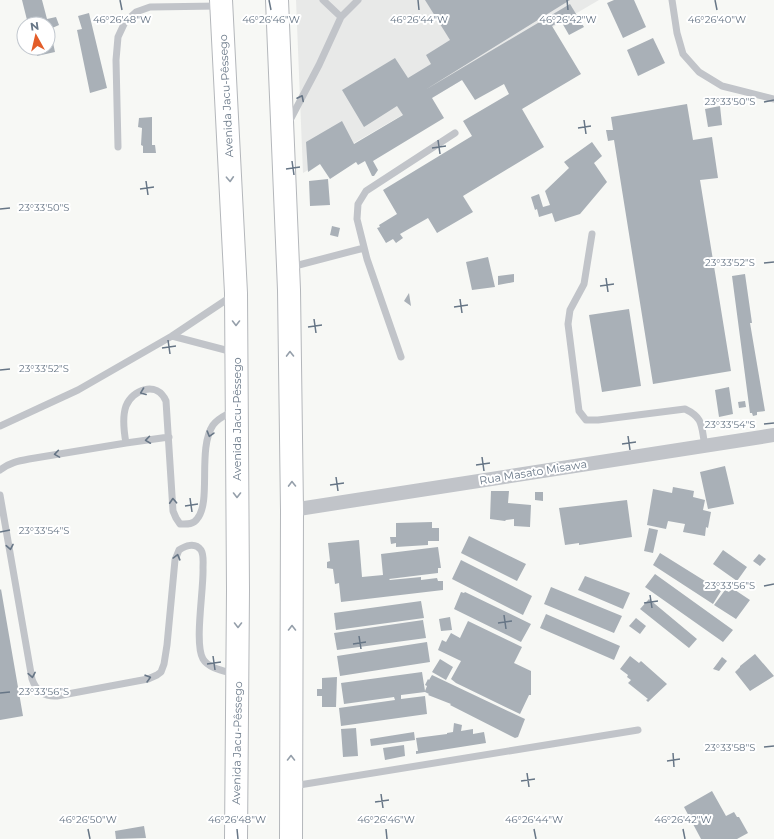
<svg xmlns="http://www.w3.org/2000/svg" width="774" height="839" font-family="Montserrat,sans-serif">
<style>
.built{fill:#e8e9e8}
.building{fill:#a9b0b7}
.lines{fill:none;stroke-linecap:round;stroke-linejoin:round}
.highway-casing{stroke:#b4b7bb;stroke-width:24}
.lane{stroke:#c1c4c9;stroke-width:7}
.street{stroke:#c1c4c9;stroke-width:14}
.highway{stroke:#fff;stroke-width:22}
.oneway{stroke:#677686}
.oneway2{stroke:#959faa}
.ticks{fill:none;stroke:#677686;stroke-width:1.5}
.labels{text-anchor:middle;stroke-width:4;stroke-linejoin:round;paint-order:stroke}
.street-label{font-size:11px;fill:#677686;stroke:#fff}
.ticks-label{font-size:10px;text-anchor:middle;fill:#677686;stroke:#fff;stroke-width:4;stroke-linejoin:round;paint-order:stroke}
</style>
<rect width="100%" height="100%" fill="#f7f8f5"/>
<path class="built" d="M296,0H599L303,173Z"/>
<path class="building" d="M22,0H42L47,19L56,17L59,25L50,29L55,52L37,56L36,48H48V24H28Z
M425,0H570L425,90L570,4L584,27L569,35L561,21L552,26L581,74L522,109L544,147L463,196L473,212L437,233L428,218L400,234L403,238L396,243L393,239L386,243L377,228L380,227L379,225L397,214L383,190L472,136L463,121L509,94L504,84L475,100L462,80L432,98L444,118L373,161L378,170L374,176H372L365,161L358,165L356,162L330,179L320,164L308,172L306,142L342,121L354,144L403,115L397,106L364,127L342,90L395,58L408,78L431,64L426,55L450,40Z
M614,0H634L646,27L623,38L607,3Z
M89,13L107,88L90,93L77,30L82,29L78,16Z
M653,38L665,63L638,76L627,50Z
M687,104L693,140L712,137L718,178L700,180L731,371L653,384L614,140L608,141L606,130H613L611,117Z
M720,106L722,125L708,127L705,109Z
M152,117V145H155L156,153H143V146L141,145L142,128L138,127L139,118Z
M592,142L602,156L594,163L607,182L580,214L555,222L552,213L539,217L537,209L535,210L531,197L539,194L543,207L550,205L545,191L569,168L564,162Z
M328,179L330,205L310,206L309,181Z
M332,226L340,228L338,237L330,235Z
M488,257L495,287L472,290L466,262Z
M514,274V282L498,285V276Z
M745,274L752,323H750L765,411L757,412V415L753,416L752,413H750L732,276Z
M409,293L411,306L404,301Z
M629,309L641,386L602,392L589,315Z
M729,387L733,414L719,417L715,390Z
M745,401L746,407L739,408L738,402Z
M725,466L734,504L708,509L700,472Z
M673,487L694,491L693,497L705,500L703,510L711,512L708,528L706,527L705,536L683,532L685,524L668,521L666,529L647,525L653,489L672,493Z
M491,491H509L508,503L531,505L530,527L514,526V519L506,520L505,521L490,519Z
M535,492H543V501L535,500Z
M627,500L632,537L579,545V543L565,545L559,508Z
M432,522V528H439V541H428V545L396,547V543L391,544L390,537H396V523Z
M649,528L658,530L653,553L644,551Z
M469,536L526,564L517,581L461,553Z
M359,540L362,577L383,575L381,554L438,547L441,568H438V573L389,579L390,580L421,577V580L437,578L438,581H443V590L341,602L339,583L335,584L333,569L327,568V562L330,561L328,543Z
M723,550L747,567L737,581L713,564Z
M660,553L721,591L713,604L653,565Z
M759,554L766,559L760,566L753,561Z
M461,560L532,596L523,615L452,579Z
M655,574L733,630L723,642L645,587Z
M585,576L630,593L623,609L578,590Z
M551,587L622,616L614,633L544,604Z
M732,588L750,600L736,619L714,605L725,590L729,592Z
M1,589L23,716L0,720V590Z
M461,592L464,593L465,592L531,624L521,642L454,609Z
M649,599L697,639L689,648L640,609Z
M421,601L424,618L336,630L334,613Z
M546,614L620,646L614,660L540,628Z
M450,617L452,630L441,631L439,619Z
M636,618L646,626L640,634L629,626Z
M423,620L426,638L337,650L334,633Z
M468,621L522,647L514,663L531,671V695H529L520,714L456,683L451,679L461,661L438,650L442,640L446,642L451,633L460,638Z
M427,642L430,662L340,676L337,656Z
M755,654L774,676L750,691L735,672L740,667V666Z
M630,656L639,663L641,661L667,684L648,702L646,700L648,699L628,683L631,680L627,677L628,675L620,669Z
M722,657L727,661L719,671L713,669Z
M440,659L453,667L446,680L432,672Z
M422,672L425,691L427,686L425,685L428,679L429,680L432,675L525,719L518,737L515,738L450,705L451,704L428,695L429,694L425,692L401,695V699L425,696L427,714L341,726L339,708L395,700L394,697L344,704L341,683Z
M337,677L336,707H322V696H317V689H322V678Z
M454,723L462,725L461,731L473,729V734L484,732L486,743L416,754V751H418L416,738L447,734V733L453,732Z
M356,728L358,756L343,757L341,729Z
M414,732L415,740L371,746L370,739Z
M404,745L405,756L385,760L383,748Z
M712,791L726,816L734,812L737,817H739L748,833L737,839H701L684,807Z
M144,826L146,838L116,839L115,831Z"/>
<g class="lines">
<defs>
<path id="highway" d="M221,0L236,293L238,590L236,839
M277,0L289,290L292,510L291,839"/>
</defs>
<use href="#highway" class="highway-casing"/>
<path class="lane" d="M323,0L341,17
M672,0L677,33L683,54L699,72L722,86L774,99
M289,122L319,65L341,17L358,0
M118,147L116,60L118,37L125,22L136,12L150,7L219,6
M592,234L584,284L570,310L568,324L579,411L586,420H598L685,409C704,418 701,426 705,446
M291,267L364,248
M172,336L233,352
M401,357L367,259L357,219L358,204L366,191L455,133
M0,426L78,390L172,336L232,296
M126,443L169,437
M0,470C9,463 18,461 29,459L126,443C124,432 122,417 126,406C132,390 157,380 166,401L173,511L176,518L180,524C186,524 193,525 197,519C212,502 197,449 213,425C218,418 226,415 233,411
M0,495L32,679C36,691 45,697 57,696L148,679L157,675L161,672L164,664L167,645L175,560L179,550C185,546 195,542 201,550C204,555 203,562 203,568C204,588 194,644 203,659C209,669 225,671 235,674
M293,786L638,730"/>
<path class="street" d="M292,510L774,435"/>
<use href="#highway" class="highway"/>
</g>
<defs><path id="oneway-chevron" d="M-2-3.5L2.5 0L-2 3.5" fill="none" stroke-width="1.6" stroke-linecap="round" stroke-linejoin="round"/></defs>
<g class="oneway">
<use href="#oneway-chevron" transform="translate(301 98) rotate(-63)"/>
<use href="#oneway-chevron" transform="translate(143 392) rotate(159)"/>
<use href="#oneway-chevron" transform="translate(210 434) rotate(106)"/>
<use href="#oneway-chevron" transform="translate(148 440) rotate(172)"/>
<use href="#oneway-chevron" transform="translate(57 454) rotate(171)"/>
<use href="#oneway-chevron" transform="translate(173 501) rotate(-93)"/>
<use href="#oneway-chevron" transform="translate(10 547) rotate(79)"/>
<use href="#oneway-chevron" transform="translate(177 557) rotate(-75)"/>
<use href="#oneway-chevron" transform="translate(32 675) rotate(80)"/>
<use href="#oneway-chevron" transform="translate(148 678) rotate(-16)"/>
</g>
<g class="oneway2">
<use href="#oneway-chevron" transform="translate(230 179) rotate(87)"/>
<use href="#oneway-chevron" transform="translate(236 323) rotate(90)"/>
<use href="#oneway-chevron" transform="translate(290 354) rotate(-91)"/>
<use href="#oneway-chevron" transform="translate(292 484) rotate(-91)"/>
<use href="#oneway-chevron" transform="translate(237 495) rotate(90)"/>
<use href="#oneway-chevron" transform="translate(238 625) rotate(90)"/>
<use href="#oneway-chevron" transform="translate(292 628) rotate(-90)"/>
<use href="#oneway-chevron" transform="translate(291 758) rotate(-90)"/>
</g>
<path class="ticks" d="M120,0L122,10M269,0L271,10M418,0L419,10M567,0L568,10M715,0L717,10M764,102L774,100M584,120L586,134M578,128L591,126M438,140L440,154M432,148L446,146M292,161L294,175M286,169L300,167M146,181L148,195M140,189L154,187M0,209L10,208M764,263L774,262M606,278L608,292M600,286L614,284M460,299L462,313M454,307L468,305M314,319L316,333M308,327L322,325M168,340L170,354M162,348L176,346M0,370L10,369M764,424L774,423M628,436L630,450M622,444L636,442M482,457L484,471M476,465L490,463M336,477L338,491M330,485L344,483M190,498L192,512M185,506L198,504M0,532L10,530M764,586L774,584M650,595L652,608M644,603L658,601M504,615L506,629M498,623L512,621M359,636L361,649M353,644L366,642M213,656L215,670M207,664L221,662M0,693L10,692M764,747L774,746M673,753L674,767M667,761L680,759M527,773L529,787M521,781L535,779M381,794L383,808M375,802L389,800M88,829L90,839M237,829L238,839M386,829L387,839M534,829L536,839M683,829L685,839"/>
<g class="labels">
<g class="street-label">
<text transform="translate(226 96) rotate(-93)" y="4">Avenida Jacu-Pêssego</text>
<text transform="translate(237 419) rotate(-90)" y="4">Avenida Jacu-Pêssego</text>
<text transform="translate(533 472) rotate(-9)" y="4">Rua Masato Misawa</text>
<text transform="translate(237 743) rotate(-89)" y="4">Avenida Jacu-Pêssego</text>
</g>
</g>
<g class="ticks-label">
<text x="122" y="23">46°26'48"W</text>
<text x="271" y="23">46°26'46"W</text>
<text x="419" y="23">46°26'44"W</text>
<text x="568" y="23">46°26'42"W</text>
<text x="717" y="23">46°26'40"W</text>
<text x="730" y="105">23°33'50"S</text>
<text x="44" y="211">23°33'50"S</text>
<text x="730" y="266">23°33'52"S</text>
<text x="44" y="372">23°33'52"S</text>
<text x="730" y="428">23°33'54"S</text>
<text x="44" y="534">23°33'54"S</text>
<text x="730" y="589">23°33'56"S</text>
<text x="44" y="695">23°33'56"S</text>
<text x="730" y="751">23°33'58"S</text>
<text x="88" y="823">46°26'50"W</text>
<text x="237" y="823">46°26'48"W</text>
<text x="386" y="823">46°26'46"W</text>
<text x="534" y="823">46°26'44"W</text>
<text x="683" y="823">46°26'42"W</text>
</g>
<g transform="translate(36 36) rotate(352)"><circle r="19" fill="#ffffff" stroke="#c2c8cf"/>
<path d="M0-3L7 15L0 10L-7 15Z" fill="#e35d29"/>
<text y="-6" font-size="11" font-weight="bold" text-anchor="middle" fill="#677686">N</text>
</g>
</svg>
